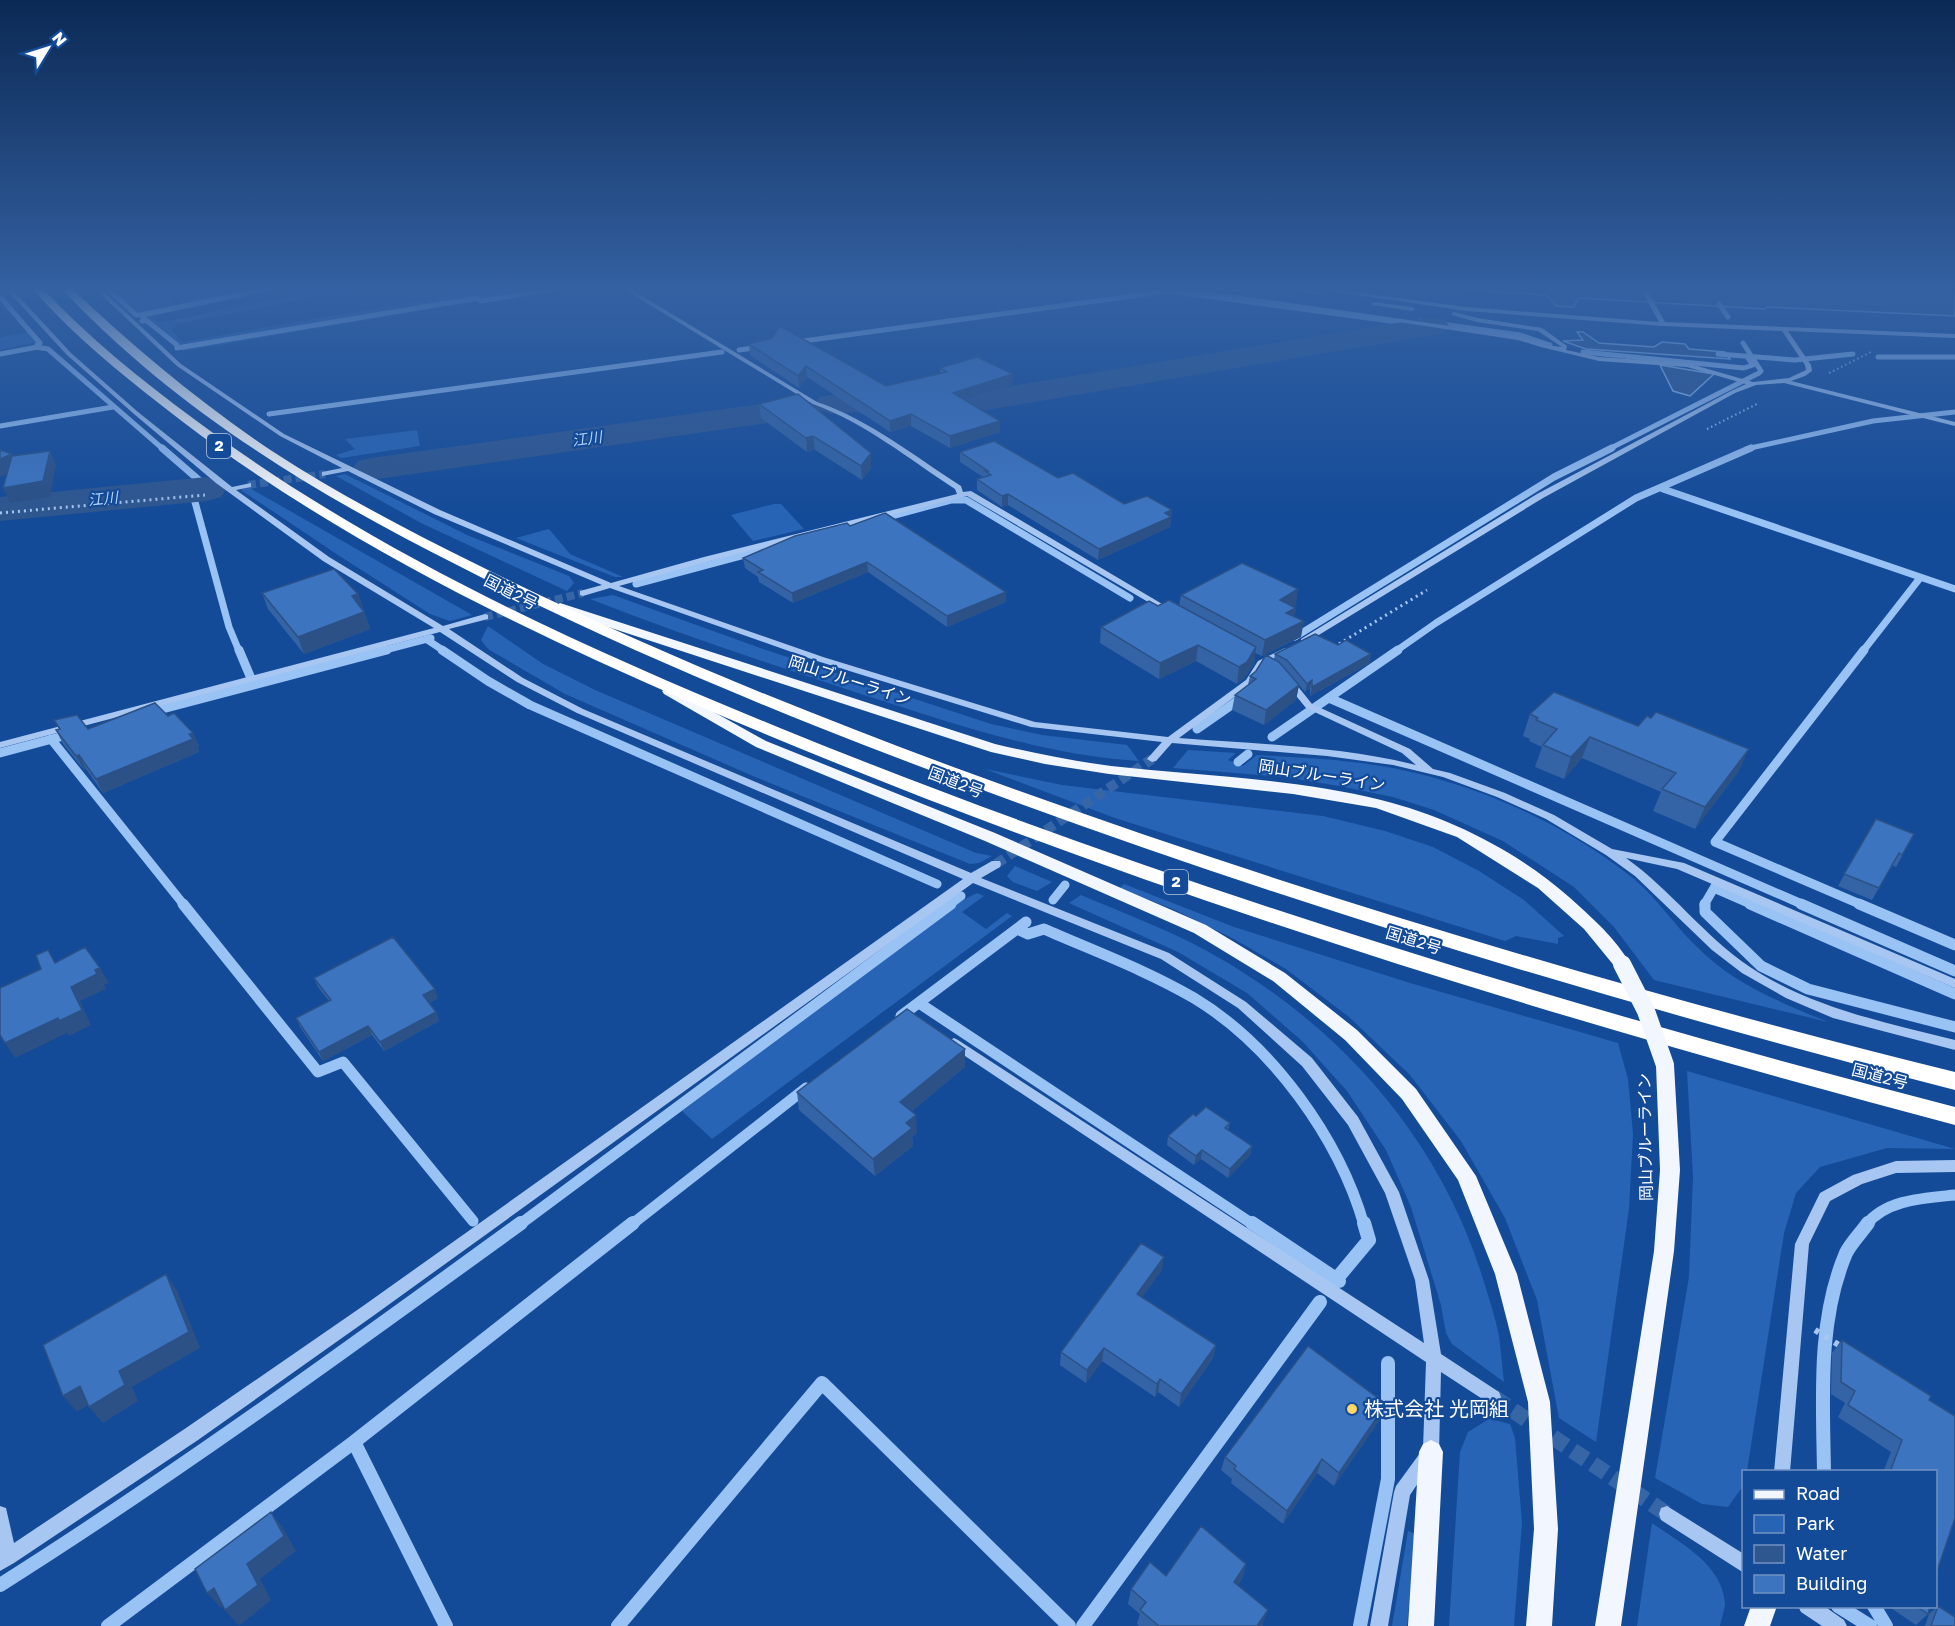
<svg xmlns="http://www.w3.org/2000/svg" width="1955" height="1626" font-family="'Golos Text','Noto Sans JP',sans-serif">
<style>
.green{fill:#2764b6}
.water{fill:#2e568f;stroke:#99c2f5;stroke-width:1.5}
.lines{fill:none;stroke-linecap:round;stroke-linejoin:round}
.stream-far4{stroke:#99c2f5;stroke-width:5}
.stream-far3{stroke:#99c2f5;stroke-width:7}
.stream-far2{stroke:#99c2f5;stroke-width:9}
.stream-far1{stroke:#99c2f5;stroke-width:11}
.stream{stroke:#99c2f5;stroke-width:14}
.river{fill:#2e568f;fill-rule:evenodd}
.minor-tunnel-far2{stroke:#3766a7;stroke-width:8;stroke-dasharray:8 4;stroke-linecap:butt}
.minor-tunnel-far1{stroke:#3766a7;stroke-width:10;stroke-dasharray:10 5;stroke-linecap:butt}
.minor-tunnel{stroke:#3766a7;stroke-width:16;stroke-dasharray:16 8;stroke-linecap:butt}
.path-far2{stroke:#a7c7f2;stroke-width:2;stroke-dasharray:1.5 3;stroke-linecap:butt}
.path-far1{stroke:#a7c7f2;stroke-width:3;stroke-dasharray:2 4;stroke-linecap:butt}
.path{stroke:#a7c7f2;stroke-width:6;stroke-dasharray:4.5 7;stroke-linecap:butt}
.minor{fill:#a7c7f2;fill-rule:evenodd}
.major{fill:#f2f7ff;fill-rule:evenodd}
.highway{fill:#fff;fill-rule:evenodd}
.major-bridge{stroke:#f2f7ff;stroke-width:18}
.wall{fill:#3464a5}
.shaded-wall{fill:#2b5186}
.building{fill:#3d74c0;stroke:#2b5186;stroke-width:1.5}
.poi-dot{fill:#ffd768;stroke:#144b98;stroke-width:2}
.labels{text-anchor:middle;stroke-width:4.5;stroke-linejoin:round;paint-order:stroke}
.far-water-label{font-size:15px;font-style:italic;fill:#b3d2f9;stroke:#144b98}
.shield{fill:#144b98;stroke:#b8c9e0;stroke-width:1.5}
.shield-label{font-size:15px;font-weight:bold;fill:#fff}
.street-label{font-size:16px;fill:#fff;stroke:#144b98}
.near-poi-label{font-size:20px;fill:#fff;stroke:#144b98;text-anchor:start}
</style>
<rect width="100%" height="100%" fill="#144b98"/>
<path class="green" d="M168,288H191L199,296L241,288H268L183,305Z
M274,288H286L151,317L158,323L330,288H360L176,324V327L171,329L182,342L496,288H555L483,300L478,297L183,346L145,315Z
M161,291L175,307L137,314L122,298Z
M476,299L480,301L183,351L180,348Z
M28,332L37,342L0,350V337Z
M417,430L420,446L341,458L336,455L355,449L345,439Z
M345,474L467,535L569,576L574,583L567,591L421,523L336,476Z
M248,487L472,615L450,621L430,614L338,555L241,490Z
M774,504H781L804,529L753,541L731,515Z
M549,529L570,554L623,577H615L516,538Z
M613,595L763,649L991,724L1042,735L1127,745L1139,761C1043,755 952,723 861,694C770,664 679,634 590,599Z
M488,626L543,664L595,690L976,853L992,856L979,863L970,864L753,776L565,694L488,649L481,640Z
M1188,750L1236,753L1228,760L1243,766L1257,755C1289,757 1321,758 1352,762C1453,773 1555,816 1634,879C1658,899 1674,925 1696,946C1733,984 1780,1002 1828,1022L1654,980L1614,927L1574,887L1503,841L1434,810L1393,797L1339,786L1284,777L1173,768Z
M985,769L1062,785L1323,816L1385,831L1433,847L1479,871L1524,900L1564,936L1558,938V944L1516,936L1505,941L1115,818Z
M1015,866L1052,882L1037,891L1013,882L1007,876Z
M1124,884L1234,927L1410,983L1618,1043L1628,1079L1633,1134L1629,1209L1596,1442L1559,1418L1537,1300L1505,1218L1461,1141L1410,1075L1349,1017L1286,969L1234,939L1175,910L1120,888Z
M977,893L984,896L962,912L986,929L1007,913L1012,916L712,1139L682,1111L957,903Z
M1081,895C1128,915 1177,933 1221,959C1345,1031 1441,1142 1483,1279C1489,1298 1495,1317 1499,1336C1501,1351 1502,1367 1504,1382L1452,1344L1446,1333L1441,1305L1411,1207L1386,1150L1347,1091L1302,1041L1247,993L1178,952L1069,903Z
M1687,1071L1955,1149L1887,1148L1820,1167L1796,1193L1784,1233L1747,1471L1744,1472L1743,1486L1728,1507L1702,1504L1655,1478L1689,1277L1693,1177Z
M1489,1419L1510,1424L1515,1438L1522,1523L1514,1626H1449L1460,1452L1468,1432Z
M1652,1523C1680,1543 1722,1564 1725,1603C1725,1610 1721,1619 1720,1626H1637Z
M1408,1531L1416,1534L1407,1626H1392Z"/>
<path class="water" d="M1442,288H1955V316L1767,307L1765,309L1578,298L1574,307L1557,306L1546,295Z
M1577,332H1583L1599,343L1654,347L1662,342L1685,344L1689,349L1725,352L1730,359L1586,349L1563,341L1583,340Z
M1660,365L1714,374L1690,396L1673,391Z"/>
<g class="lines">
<path class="stream-far4" d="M107,288L136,315H141
M0,297L40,343
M1719,304L1728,317
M146,320L177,345V348L477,298L481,301L559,288
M142,321L146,320L141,315L271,288
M1420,321L1520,335L1550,345
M796,342L1169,291L1427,326
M36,347L48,349L163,449
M739,350L761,347
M1583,352L1744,368L1753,365L1748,358
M0,354L38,347L37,345
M1718,354L1795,360L1853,354
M1878,357H1955
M269,414L722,352
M0,426L113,407
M1609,449L1759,373L1761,371L1743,343
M1746,449L1873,421L1955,412"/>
<path class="stream-far3" d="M162,448L200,481L203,489
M1663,489L1955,589
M192,491L229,627L239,651
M880,519L951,500H966L1130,598
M636,584L771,548
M1295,637L1554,477L1612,448
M426,639L444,651
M381,651L431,638
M1396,651L1436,623L1636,498L1751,448
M1863,651L1920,578"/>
<path class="stream-far2" d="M239,650L250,676
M442,650L488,681L530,705L937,884
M1329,698L1804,905
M151,712L387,650
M1197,729L1243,697
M1272,737L1398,650
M51,739L184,905
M0,753L71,734
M1238,762L1248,754
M1715,886L1714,888L1753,905
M1053,900L1065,885
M949,905L961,896
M1704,905L1714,888
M1862,905L1715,842L1864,650"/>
<path class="stream-far1" d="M183,904L318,1072L343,1062L473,1221
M1705,904V912L1761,966L1808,989L1955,1027
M1750,904L1955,994
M1801,904L1955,971
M1859,904L1955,945
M1017,929L1028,934L1044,929C1094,951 1146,970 1194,998C1272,1045 1339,1138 1364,1225
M919,1003L1254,1225
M901,1016L1026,922
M519,1225L951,904
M631,1225L806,1088
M1866,1225C1886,1199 1926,1198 1955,1195"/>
<path class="stream" d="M1252,1223L1339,1281
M1334,1282L1369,1240L1364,1223
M354,1442L446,1626
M1824,1472C1823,1400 1817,1321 1846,1253C1851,1243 1861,1233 1868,1223
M0,1585C179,1472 350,1347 521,1223
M1838,1606L1870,1626
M1874,1606L1886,1626
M108,1626L354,1442L633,1223
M618,1626L822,1383L1069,1626
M1083,1626L1320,1302
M1360,1626L1388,1479V1363"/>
<path class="river" d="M1433,317L1444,319L1449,326L1444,333L951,416L889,422L856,412L832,414L819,410L815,415L803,418L371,480L358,477L352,469L358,461L371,458L803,398L816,402L820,397L858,391L891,400L951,396Z
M207,477L221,481L226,489L221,497L207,501L0,521V497Z"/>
<path class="minor-tunnel-far2" d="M248,485L325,474
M485,617L583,593"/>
<path class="minor-tunnel-far1" d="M996,864L1152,759"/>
<path class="minor-tunnel" d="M1493,1397L1667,1514"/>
<path class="path-far2" d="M1829,373L1873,351
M1707,429L1759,403"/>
<path class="path-far1" d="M0,513L205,495
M1334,647L1427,590"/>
<path class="path" d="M1815,1330L1842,1347"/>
<path class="minor" d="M5,288H11L71,353L138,412L232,487L251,483V487L236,490L329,557L443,626L485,614L488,615V619L449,629L523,678L583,709L971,873L992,861H1000L1001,864L1000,867L981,878L1169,953L1246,1002L1312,1058L1358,1117L1399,1192L1429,1280L1441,1354L1499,1392L1501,1397L1499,1402L1493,1405L1487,1402L1441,1372L1439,1452L1410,1495L1388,1626H1370L1394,1492L1396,1486L1423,1449L1426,1362L950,1046L948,1043L950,1040L954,1038L958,1040L1424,1343L1415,1280L1385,1193L1348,1125L1302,1066L1238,1008L1161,959L973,883L373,1316L198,1440L14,1563L0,1571V1506L6,1508L14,1543L186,1428L363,1306L963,879L577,713L517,682L440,632L0,748V742L434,628L323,561L216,483L134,414L67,355Z
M94,288H100L181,364L284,434L440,510L611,583L704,557L957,494L955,489C909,459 865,423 813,404L622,288H629L817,402C870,420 914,456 961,486L963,492L971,491L1174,611L1170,614L1167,613L967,496L710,561L619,586L823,657L1035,722L1168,737L1246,680L1258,661L1285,648H1291L1293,650L1291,652L1264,665L1252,684L1179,738C1258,744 1339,746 1416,765L1402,753L1306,708L1284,681L1289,678L1292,679L1312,704L1410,749L1433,769L1450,773L1505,793L1554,815L1612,849L1684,863L1955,979V988L1677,869L1626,858C1671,890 1704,936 1750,967C1812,1008 1884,1022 1955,1040V1050L1833,1018L1786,998L1742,973L1712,950L1635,876L1606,855L1546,819L1497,797L1443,777L1393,765L1327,756L1172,743L1156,761L1152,762L1147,759L1162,742L1031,727L817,661L610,588L583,596L580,595V591L602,585L434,514L348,471L322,476V472L342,468L280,436L177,366Z
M1173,288H1186L1519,336L1545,345L1562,347L1538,331L1477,322L1452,315V313L1454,312L1477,318L1542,328L1567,346L1566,350L1599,357L1687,363L1753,382L1789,378L1806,370L1805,365L1782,331L1663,326L1466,311L1310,288H1324L1466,307L1659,322L1640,288H1646L1665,322L1955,334V338L1788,331L1811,365L1812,371L1805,376L1791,381L1955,422V426L1784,383L1756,385L1735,393L1543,498L1304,644L1301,643V639L1537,494L1731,391L1746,384L1687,367L1599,361L1541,347L1518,340Z
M1287,288H1299L1323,293L1320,295Z
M1374,302L1412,307L1415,309L1412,311L1372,305V303Z
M1955,1160V1172L1896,1173L1862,1184L1830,1201L1809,1244L1790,1472H1774L1795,1244L1820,1193L1853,1175L1896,1161Z
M1667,1506L1744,1554V1573L1661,1520L1659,1514L1661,1508Z
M1798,1606H1824L1844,1620L1847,1626H1822L1801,1612Z"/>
<path class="major" d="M560,603L995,744C1033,753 1072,761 1111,766C1200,776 1294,778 1381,800C1449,817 1517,851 1569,897C1591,917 1616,938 1630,964L1628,968L1622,970L1616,968L1584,929L1538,888L1457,837L1376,808L1293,794L1109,774L1045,764L991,752L556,610L554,607Z
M669,687L766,741L995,833L1206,925L1285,973L1357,1030L1416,1089L1476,1176L1517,1274L1550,1402L1558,1529L1552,1626H1526L1534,1529L1528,1402L1495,1274L1458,1180L1402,1099L1345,1040L1273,981L1194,933L985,841L756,747L664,694L662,691Z
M1665,1058L1671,1060L1674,1065L1680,1170L1674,1251L1621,1626H1595L1654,1251L1660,1170L1656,1065L1659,1060Z
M1431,1440L1439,1444L1443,1452L1434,1626H1408L1419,1452L1423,1444Z
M1751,1606H1777L1770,1626H1744Z"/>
<path class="highway" d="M32,288H42C88,337 140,379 194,419C372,552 575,644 780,728C1161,883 1557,1004 1955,1107V1125C1524,1011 1094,877 685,700C509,623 336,538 183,422C130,381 76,339 32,288Z
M61,288H71C134,347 200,403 272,451C338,494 409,531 480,566C634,643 794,708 956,768C1282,888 1617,988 1955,1072V1090C1568,991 1184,872 813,725C693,677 576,626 461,567C315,494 173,408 61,288Z"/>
<path class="major-bridge" d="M1622,964L1646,1011L1665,1065"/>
</g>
<path class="wall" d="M749,344L886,386L940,374V368L1013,374L1012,385L966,400L1000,432L950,448L911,426L890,432L807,377L799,388L750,355Z
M759,404L871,468L862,480L815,450L807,452L761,418Z
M960,452L1058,478L1124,504L1172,510L1170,527L1098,560L1008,505L1002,507L977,490V479L983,477L960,462Z
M850,526L1006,602L947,627L868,572L793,603L759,582L758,577L745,568L743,558Z
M262,593L358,594L370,629L304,654L268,609Z
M1181,595L1296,605L1293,606L1296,608L1294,616L1301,637L1262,656L1255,653L1254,664L1244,678L1237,684L1196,661L1159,679L1100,643L1101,627L1158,606H1179Z
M1275,654L1370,663L1310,696V688L1305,692L1284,668L1299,685L1296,700L1264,725L1232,710L1235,695L1248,685L1250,676L1274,659Z
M1530,714L1739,771L1695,829L1653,811L1661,792L1582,758L1564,779L1535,767L1542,747L1529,741L1530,739L1523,736Z
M168,716L193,733L199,746L197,747L199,752L103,793L86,769L84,770L63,744L56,730L59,729L54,720L88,729Z
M1876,819L1914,834L1896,867L1892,865L1872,900L1838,886Z
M314,978L438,998L429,1003L436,1012L439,1021L384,1051L372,1035L323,1061L300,1027L296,1018L329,1001L318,987Z
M965,1067L912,1111L917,1133L912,1137L913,1146L875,1176L799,1110L797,1092Z
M1196,1116L1230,1123L1228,1130L1252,1146L1250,1155L1228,1178L1201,1159L1194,1165L1167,1145L1168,1136Z
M1162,1270L1142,1297L1216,1345L1213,1358L1179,1407L1158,1392L1155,1397L1102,1361L1086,1383L1060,1365L1061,1352Z
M1842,1340L1929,1400L1935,1472H1883L1891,1452L1838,1417L1845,1403L1831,1394L1832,1353Z
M1381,1418L1334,1486L1317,1473L1283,1524L1231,1483L1232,1479L1221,1470L1225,1457Z
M1246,1564L1242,1579L1238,1585L1263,1625L1262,1626H1139L1137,1624L1140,1614L1128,1604L1131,1589L1166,1576Z
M1888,1606H1930L1928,1614L1916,1625Z
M1938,1606L1955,1626H1925L1929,1614Z"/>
<path class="shaded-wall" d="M806,366L807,377L799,388L798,376Z
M1013,374L1012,385L953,404V393Z
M911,414V426L890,432V421Z
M1000,421V432L950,448V436Z
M813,436L815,450L807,452L806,438Z
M50,451L56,465L50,497L10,503L3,488Z
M871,453V468L862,480L861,466Z
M12,454L19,469L0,477V459Z
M1008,494V505L1002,507V496Z
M1172,510L1170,527L1098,560L1099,549Z
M867,562L868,572L793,603L792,593Z
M1298,589L1296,605L1277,615L1280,600Z
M1006,592V602L947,627V616Z
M358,594L364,611L352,596Z
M1296,608L1293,624L1286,613Z
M364,612L370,629L304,654L298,637Z
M1304,621L1301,637L1262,656L1265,640Z
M1198,645L1196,661L1159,679L1160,663Z
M1256,647L1254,664L1244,678L1237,684L1239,667Z
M1371,654L1370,663L1310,696L1312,687Z
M1312,680L1310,688L1305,692L1307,684Z
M1299,685L1296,700L1264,725L1266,710Z
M193,733L199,746L197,747L199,752L103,793L96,779Z
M1590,737L1582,758L1564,779L1571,757Z
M1749,749L1739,771L1695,829L1705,807Z
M79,755L86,769L84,770L76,756Z
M100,968L109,983L104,985L106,989L80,1001L91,1025L69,1036L67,1033L15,1058L5,1043L71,987L95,970Z
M435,989L438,998L426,1004L423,995Z
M436,1012L439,1021L384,1051L380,1042Z
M368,1026L372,1035L323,1061L319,1052Z
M965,1049V1067L901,1120L900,1102Z
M916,1115L917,1133L912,1137L913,1146L875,1176L873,1159L906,1123Z
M1252,1146L1250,1155L1228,1178L1230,1169Z
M1202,1150L1201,1159L1194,1165L1196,1156Z
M1164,1257L1162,1270L1135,1307L1137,1294Z
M166,1274L177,1290L200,1348L132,1387L138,1401L103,1423L89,1407Z
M1216,1345L1213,1358L1179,1407L1181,1394Z
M1104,1348L1102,1361L1086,1383L1087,1370Z
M1160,1379L1158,1392L1155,1397L1157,1384Z
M80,1386L93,1402L77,1412L63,1396Z
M1386,1404L1381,1418L1334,1486L1339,1473Z
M1322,1459L1317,1473L1283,1524L1287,1511Z
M271,1512L283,1528L296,1551L260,1579L271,1600L239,1626L225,1610Z
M1246,1564L1242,1579L1230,1597L1234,1582Z
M214,1588L227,1604L221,1608L207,1593Z
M1268,1610L1262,1626H1257Z"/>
<path class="building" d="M780,326L886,386L947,372L940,368L977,357L1013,374L953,393L1000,421L950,436L911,414L890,421L806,366L798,376L749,344L772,338Z
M798,394L871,453L861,466L813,436L806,438L759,404Z
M994,441L1058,478L1073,473L1124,504L1147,496L1172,510L1165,513L1171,517L1099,549L1008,494L1002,496L977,479L991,475L985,471H988L960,452Z
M0,450L12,454L0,459Z
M50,451L43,481L3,488L12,456Z
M885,513L1006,592L947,616L867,562L792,593L758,572L763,570L743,558L795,536L847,523L850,526Z
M1242,563L1298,589L1280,600L1296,608L1286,613L1304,621L1265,640L1181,595Z
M334,569L358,594L352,596L364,612L298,637L262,593Z
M1169,600L1256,647L1247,662L1239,667L1198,645L1160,663L1101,627L1149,601L1158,606Z
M1315,634L1338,645L1346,640L1371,654L1312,687V680L1307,684L1287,660L1275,654Z
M1266,655L1279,662L1299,685L1266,710L1235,695L1256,679L1250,676L1256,671Z
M1554,692L1638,726L1647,716L1651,718L1656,712L1749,749L1705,807L1662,789L1676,773L1590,737L1571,757L1543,745L1557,729L1536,720L1538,718L1530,714Z
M155,703L168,716L174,713L193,733L189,734L193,739L96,779L79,755L76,756L56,730L60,729L54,720L77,715L88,729Z
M1876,819L1914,834L1902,855L1899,853L1879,888L1844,874Z
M393,937L435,989L423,995L436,1012L380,1042L368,1026L319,1052L296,1018L331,1000L314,978Z
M85,947L100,968L95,970L97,974L71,987L82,1010L59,1021L58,1018L5,1043L0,1035V988L41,969L36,955L48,950L55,963Z
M907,1009L965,1049L900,1102L916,1115L906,1123L912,1128L873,1159L797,1092Z
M1206,1107L1230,1123L1225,1128L1252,1146L1230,1169L1202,1150L1196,1156L1168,1136L1193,1114L1196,1116Z
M1141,1243L1164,1257L1137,1294L1216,1345L1181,1394L1160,1379L1157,1384L1104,1348L1087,1370L1061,1352Z
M166,1274L189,1332L119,1371L125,1385L89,1407L80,1386L63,1396L43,1345Z
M1842,1340L1931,1396L1929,1400L1955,1416V1518L1935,1577V1472H1890L1902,1440L1848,1405L1855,1391L1841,1382Z
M1308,1346L1386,1404L1339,1473L1322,1459L1287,1511L1234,1469L1236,1466L1225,1457Z
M271,1512L284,1536L247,1564L258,1585L225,1610L214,1588L207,1593L195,1569Z
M1201,1526L1246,1564L1234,1582L1268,1610L1257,1626H1159L1140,1610L1146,1602L1131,1589L1150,1562L1166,1576Z
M1916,1606H1930L1928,1614Z
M1938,1606L1955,1617V1626H1931Z"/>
<linearGradient id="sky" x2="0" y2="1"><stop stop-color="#0b2954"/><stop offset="0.56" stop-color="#3461a2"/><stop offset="1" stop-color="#3461a2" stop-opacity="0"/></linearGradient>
<rect width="1955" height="515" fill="url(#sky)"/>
<circle class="poi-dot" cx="1352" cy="1409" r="6"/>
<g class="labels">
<g class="far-water-label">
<text transform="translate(587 439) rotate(-8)" y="5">江川</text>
<text transform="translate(103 499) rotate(-6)" y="5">江川</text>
</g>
<g class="shield">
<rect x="207" y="434" width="24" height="24" rx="4.5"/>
<rect x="1164" y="870" width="24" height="24" rx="4.5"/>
</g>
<g class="shield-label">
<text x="219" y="451">2</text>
<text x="1176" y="887">2</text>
</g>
<g class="street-label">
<text transform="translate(511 592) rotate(27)" y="6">国道2号</text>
<text transform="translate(850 680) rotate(18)" y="6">岡山ブルーライン</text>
<text transform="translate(1322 775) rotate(9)" y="6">岡山ブルーライン</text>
<text transform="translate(956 782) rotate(21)" y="6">国道2号</text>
<text transform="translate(1414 940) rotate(17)" y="6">国道2号</text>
<text transform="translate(1880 1076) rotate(15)" y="6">国道2号</text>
<text transform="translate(1645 1137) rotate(-91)" y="6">岡山ブルーライン</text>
</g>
<g class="near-poi-label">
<text x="1364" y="1416">株式会社 光岡組</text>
</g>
</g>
<rect x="1742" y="1470" width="195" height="138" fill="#144b98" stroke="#7293c1" stroke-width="1.5"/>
<rect x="1754" y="1490" width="30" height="9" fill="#f2f7ff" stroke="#7293c1" stroke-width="1.5"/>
<text x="1796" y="1500" font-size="18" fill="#ffffff">Road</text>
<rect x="1754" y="1515" width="30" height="18" fill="#2764b6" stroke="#7293c1" stroke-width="1.5"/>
<text x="1796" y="1530" font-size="18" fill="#ffffff">Park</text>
<rect x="1754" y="1545" width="30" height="18" fill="#2e568f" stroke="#7293c1" stroke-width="1.5"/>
<text x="1796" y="1560" font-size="18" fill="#ffffff">Water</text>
<rect x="1754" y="1575" width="30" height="18" fill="#3d74c0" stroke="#7293c1" stroke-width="1.5"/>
<text x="1796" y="1590" font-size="18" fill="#ffffff">Building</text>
<g transform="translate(48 48) rotate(52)" stroke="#144b98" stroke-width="4.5" paint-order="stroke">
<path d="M0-4.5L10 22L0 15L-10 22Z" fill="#ffffff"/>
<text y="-9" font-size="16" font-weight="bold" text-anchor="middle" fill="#ffffff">N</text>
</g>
</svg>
